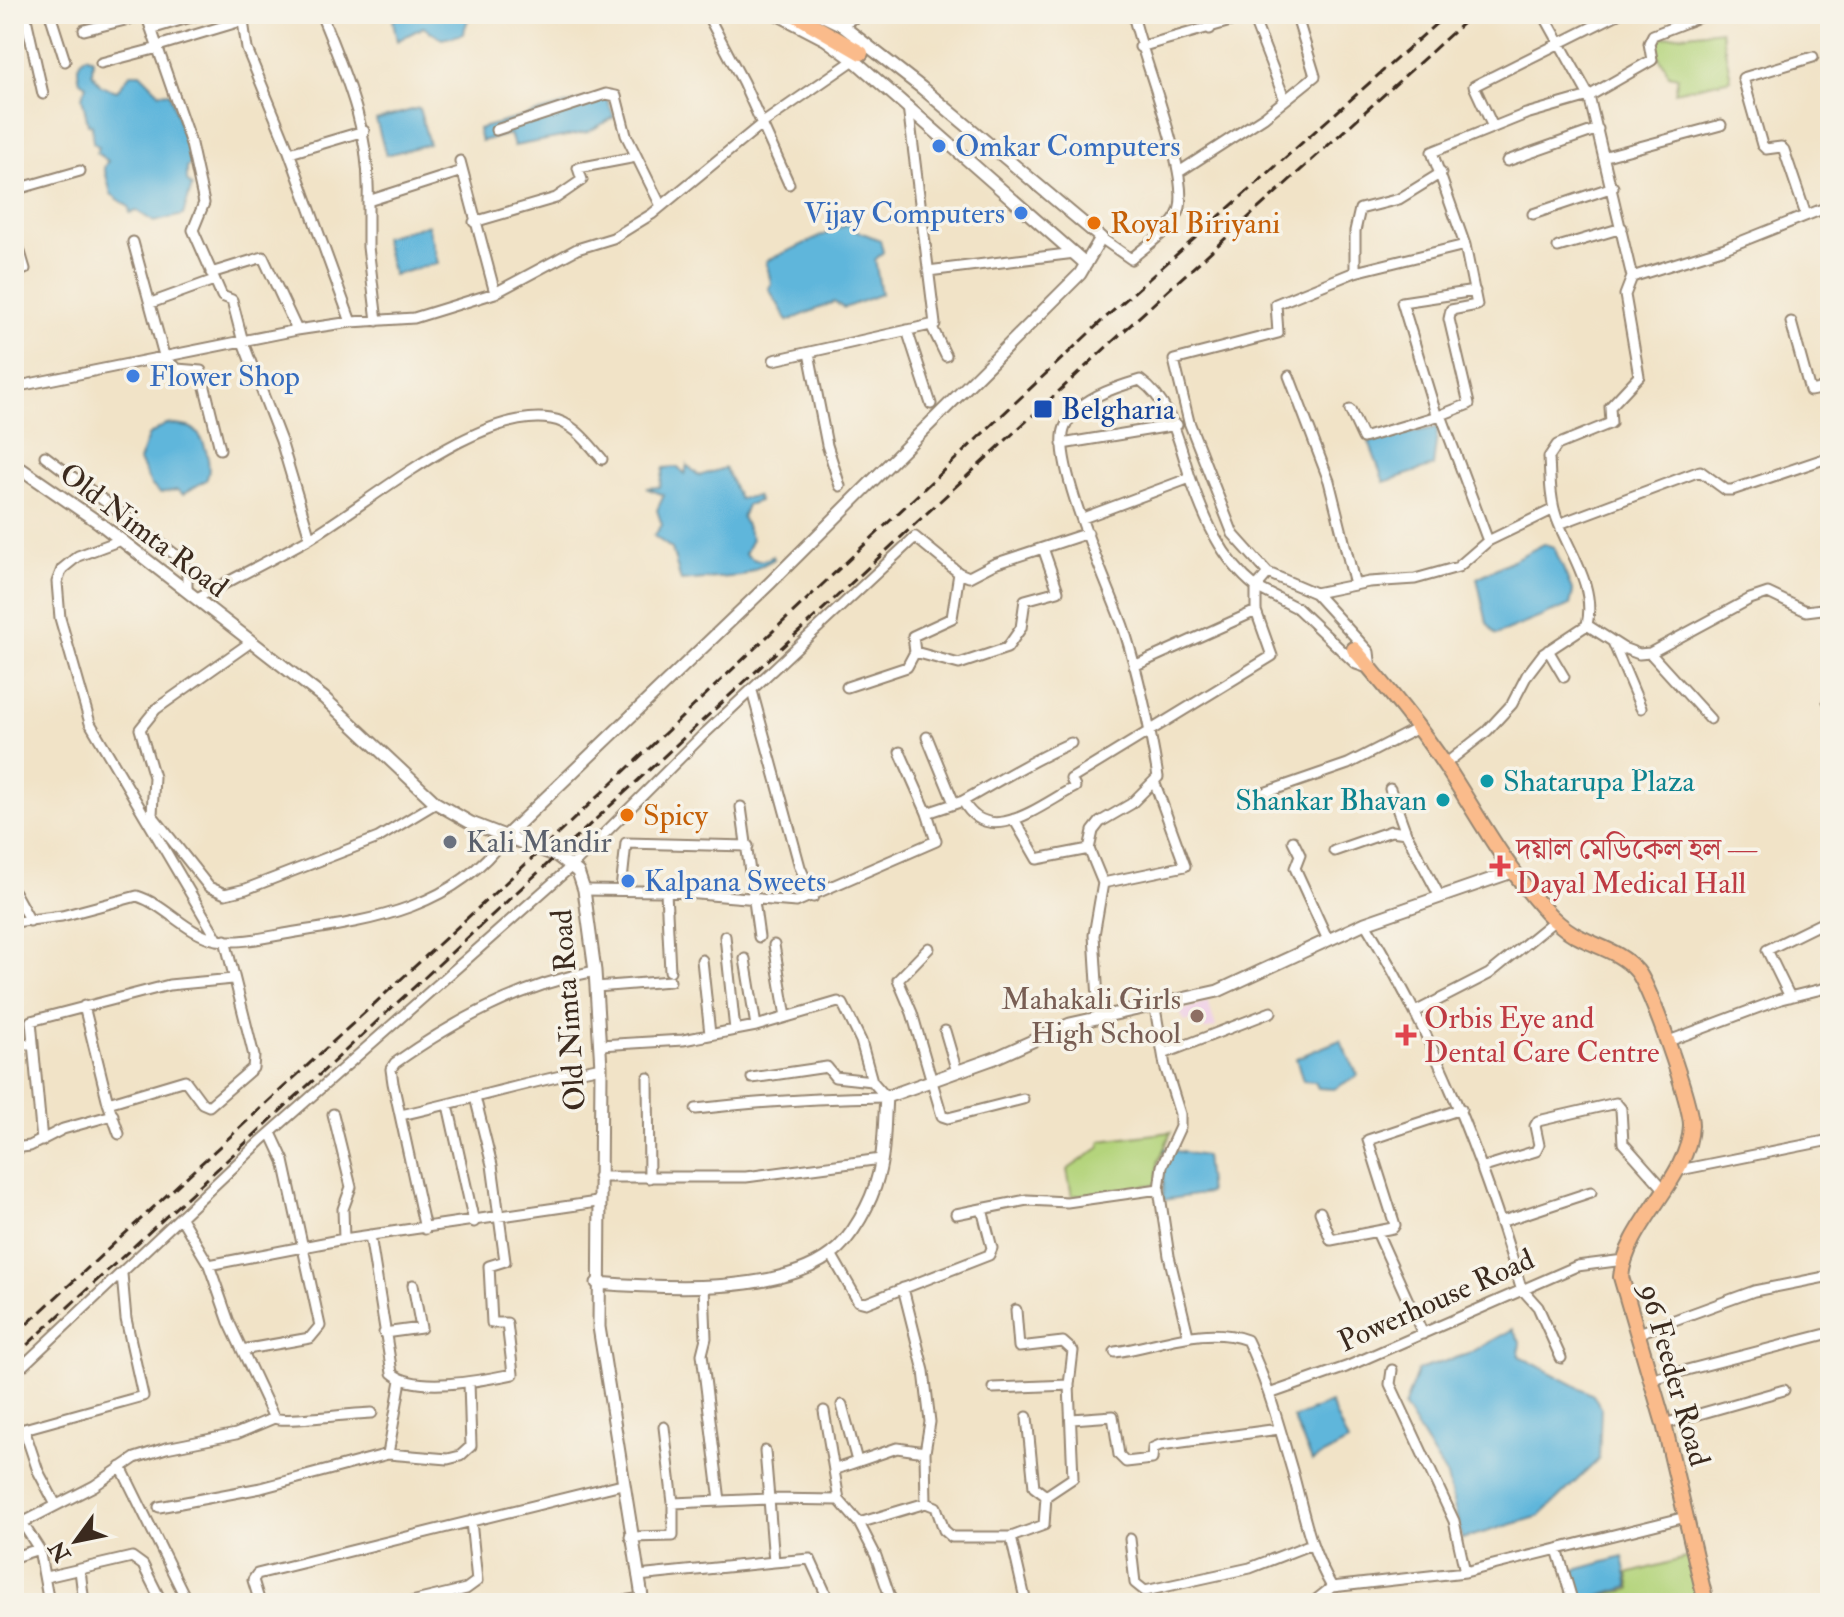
<svg xmlns="http://www.w3.org/2000/svg" width="1844" height="1617" font-family="'IM FELL Double Pica','Noto Serif Bengali',serif">
<style>
.built{fill:#efd0e7}
.green{fill:#b4d47b;stroke:#787f4c;stroke-width:2}
.water{fill:#5eb6db;stroke:#4c707c;stroke-width:2}
.lines{fill:none;stroke-linecap:round;stroke-linejoin:round}
.minor-casing{stroke:#968672;stroke-width:13}
.tertiary-casing{stroke:#968672;stroke-width:15}
.primary-casing{stroke:#968672;stroke-width:18}
.minor{stroke:#fff;stroke-width:9}
.tertiary{stroke:#fff;stroke-width:11}
.primary{stroke:#fabb8b;stroke-width:14}
.rail{stroke:#3b2a1e;stroke-width:3;stroke-dasharray:12 6;stroke-linecap:butt}
.shop-dot{fill:#3f7fe0;stroke:#f7f3e8;stroke-width:3}
.food-dot{fill:#e8710a;stroke:#f7f3e8;stroke-width:3}
.transit-dot{fill:#1a4fb4;stroke:#f7f3e8;stroke-width:3}
.culture-dot{fill:#0f9aa8;stroke:#f7f3e8;stroke-width:3}
.worship-dot{fill:#6b7280;stroke:#f7f3e8;stroke-width:3}
.health-dot{fill:#e0444e;stroke:#f7f3e8;stroke-width:3}
.education-dot{fill:#8d6e63;stroke:#f7f3e8;stroke-width:3}
.labels{text-anchor:middle;stroke-width:7;stroke-linejoin:round;paint-order:stroke}
.shop-label{font-size:30px;fill:#366cbe;stroke:#f7f3e8;text-anchor:start}
.food-label{font-size:30px;fill:#c56008;stroke:#f7f3e8;text-anchor:start}
.transit-label{font-size:30px;fill:#164399;stroke:#f7f3e8;text-anchor:start}
.street-label{font-size:30px;fill:#3b2a1e;stroke:#f7f3e8}
.culture-label{font-size:30px;fill:#0d838f;stroke:#f7f3e8;text-anchor:start}
.worship-label{font-size:30px;fill:#5b616d;stroke:#f7f3e8;text-anchor:start}
.health-label{font-size:30px;fill:#be3a42;stroke:#f7f3e8;text-anchor:start}
.education-label{font-size:30px;fill:#785e54;stroke:#f7f3e8;text-anchor:end}
</style>
<rect width="100%" height="100%" fill="#f7f3e8"/>
<filter id="ink" filterUnits="userSpaceOnUse"><feTurbulence type="fractalNoise" baseFrequency=".0125" numOctaves="2"/><feDisplacementMap in="SourceGraphic" scale="16" xChannelSelector="R" yChannelSelector="G"/><feConvolveMatrix kernelMatrix="1 2 1 2 8 2 1 2 1" color-interpolation-filters="sRGB"/></filter>
<filter id="wash" filterUnits="userSpaceOnUse"><feTurbulence type="fractalNoise" baseFrequency=".006" numOctaves="4" result="noise"/><feDisplacementMap in="SourceGraphic" scale="32" xChannelSelector="R" yChannelSelector="G"/><feGaussianBlur stdDeviation="1.8" result="paint"/><feColorMatrix in="noise" values="0 0 0 0 0 0 0 0 0 0 0 0 0 0 0 0 0 1.4 0 .05"/><feComposite in="paint" operator="in"/></filter>
<g filter="url(#wash)">
<rect width="100%" height="100%" fill="#f1e3c7"/>
<path class="built" d="M1208,1002L1216,1027L1204,1030L1200,1018L1184,1022L1180,1011Z"/>
<path class="green" d="M1721,30L1731,79L1675,92L1678,77L1668,75C1666,60 1652,57 1654,38Z
M1171,1132L1158,1163L1157,1184L1072,1196L1067,1170L1099,1148L1101,1141Z
M1689,1557L1700,1603H1582L1631,1589L1628,1574Z"/>
<path class="water" d="M402,14H470L463,34L442,39L423,27L397,41L393,21Z
M86,56L93,59L92,73L101,86L117,91L131,73H140L160,93L169,92L192,162L187,167V181L192,186L183,215L154,222L137,211L130,213L129,207L111,194L104,167L108,161L97,153L99,147L93,142L92,125L88,124L82,97L86,85L80,81C77,70 76,63 86,56Z
M605,94L614,117L588,132L514,146L510,134L481,141L478,129Z
M419,108L429,144L386,155L376,120Z
M850,223L855,230L880,240L883,252L875,260L881,294L844,308L834,302L788,321L769,289L771,283L766,261Z
M428,225L438,263L393,275L383,237Z
M166,424C174,425 184,425 191,428C205,435 213,467 206,480L183,494L177,490L160,493L151,485L139,461L148,436Z
M1438,427L1433,466L1384,482L1369,442Z
M687,465L699,476L725,468L739,499L756,496L759,501L747,505L742,517L752,539L745,554C756,562 761,563 773,556L774,559L742,576L681,581L672,549L654,536L662,525L657,510L664,495L646,488L660,487L664,468L678,467L685,474Z
M1544,544L1554,547L1573,592L1570,605L1496,635L1487,623L1477,578Z
M1340,1040L1358,1075L1334,1089L1318,1088L1315,1082L1303,1081L1296,1058Z
M1165,1149L1205,1156L1209,1193L1163,1200Z
M1513,1329L1520,1342L1519,1356L1593,1395L1601,1407L1599,1459L1540,1516L1462,1539L1447,1477L1404,1407L1418,1370L1468,1354Z
M1330,1403L1348,1442L1312,1461L1293,1418Z
M1623,1557L1629,1587L1580,1602L1571,1571Z"/>
</g>
<g filter="url(#ink)">
<g class="lines">
<defs>
<path id="minor" d="M25,14L43,94
M50,14L65,61
M146,14L191,144L204,203L193,230L222,296L232,300L243,342L281,441L310,538
M242,14L247,49L288,149L351,322
M321,14C346,76 371,132 368,201
M707,14L743,82L789,184
M833,14L840,24L863,14
M1206,14L1210,29
M1252,15L1285,100
M1544,15L1589,96L1632,277
M151,29L201,14
M84,30L150,14
M158,46L241,21
M1140,47L1255,14
M101,63L158,48
M1493,127L1474,86L1618,14
M496,130L606,94L616,96L626,135L660,204
M290,153L364,131
M1606,156L1721,125
M460,161L495,293
M1507,161L1598,129
M1179,172L1264,117L1315,76L1296,14
M14,190L80,171
M1533,214L1613,187
M1806,215L1784,150L1781,147L1766,149L1762,145L1743,78L1813,57
M474,222L556,198L582,180L578,168L636,157
M14,232L25,269
M1101,238L1131,259C1145,246 1172,230 1179,211C1191,176 1142,57 1133,14
M133,242L165,359L177,369L201,371L220,449
M1558,247L1622,228
M928,271L1075,253
M1355,272L1465,245
M211,273L263,257L297,330
M1632,277L1725,248L1830,206
M151,303L214,280
M377,321L368,247V201L462,171
M1791,322L1810,391L1830,387
M931,325L946,356
M907,330L931,404
M809,353L827,445L840,486
M774,360L935,324L908,106
M1289,376L1329,481L1355,585
M14,387L297,330L351,322L414,318L495,293L577,249L613,238L652,214L763,123L854,60
M1350,410L1363,438L1441,415
M1436,414L1402,302L1475,291
M1062,444L1177,425
M45,456L181,559L187,570V590
M1083,518L1190,478
M1559,524L1700,471L1726,490H1732L1830,457
M121,540L78,556L62,569L57,582L60,618L90,723L218,940
M1488,541L1441,415L1469,404L1449,319L1451,310L1477,305L1465,245L1432,152L1526,114L1589,96L1652,60L1649,43L1653,35L1707,14
M1315,593L1369,582L1415,579L1458,567L1488,541L1554,509
M197,598C235,578 273,559 310,538C371,502 479,407 551,419C573,422 588,443 602,459
M1587,625C1596,586 1570,554 1557,519C1550,500 1550,477 1549,457L1557,445L1611,423L1610,407L1639,376L1625,295L1632,277
M1587,625L1623,648L1639,654L1650,653L1750,599L1768,593L1806,611L1830,608
M251,642L156,709L140,729L154,777L152,815L209,887L225,894L246,889L378,838L436,803
M1613,642L1641,708
M1548,650L1564,677
M915,652L913,636L952,618L959,573L969,577L994,564L1088,533
M1650,653L1710,719
M1134,666L1256,611
M847,687L907,667L915,652L959,664L1007,648L1021,628L1025,600L1058,591L1043,548
M752,691L800,867L813,897
M1828,701L1830,700
M927,737L954,803
M900,752L927,813
M1444,765L1487,731L1512,704L1527,675L1543,654L1587,625
M1390,789L1406,833L1440,897
M1264,793L1348,764L1418,728
M963,801C999,781 1033,759 1071,743
M741,807L759,937
M1014,819L1037,859L1089,849
M1293,841L1300,855L1295,868L1328,940
M1334,851L1391,831L1406,833
M1103,883L1185,866L1154,781
M584,890L662,891L796,902L936,841L927,813L963,801C989,849 1040,805 1075,787L1071,779L1272,656L1256,611V587L1297,608L1356,664L1371,669L1369,652L1315,593L1268,573L1233,534L1189,422L1174,360L1278,333L1276,304L1355,272V231L1360,209L1399,199L1441,173
M621,890L626,843L748,846
M14,892L30,921
M666,892L670,971
M14,922L62,916L137,896C166,905 186,934 217,940C241,944 271,936 296,932C375,920 455,907 505,837
M1365,923C1435,1037 1483,1159 1521,1288L1538,1307L1561,1358
M725,936L735,1030
M774,945L786,1017
M929,948L898,980L912,1013L942,1116L948,1118L1023,1099
M745,959L756,1026
M702,960L710,1034
M596,987L670,981
M1790,997L1767,950L1830,919
M84,1006L108,1103L119,1134
M1155,1008L1165,1066L1180,1114V1127L1162,1166L1159,1189L1169,1256L1188,1335
M1417,1011L1489,974L1555,920
M1099,1015L1094,935L1103,883L1089,849L1093,831L1100,822L1131,804L1158,777C1150,727 1139,677 1124,629C1111,591 1050,460 1065,427C1077,399 1113,388 1140,380C1172,403 1178,440 1190,477C1204,518 1221,559 1256,587L1268,573
M945,1031L957,1072
M1666,1042L1781,999L1830,987
M14,1044H31
M600,1045L683,1040L756,1026L838,1002L843,1004L861,1041L872,1081L886,1097
M1163,1054L1271,1012
M648,1078L649,1178
M752,1078L827,1067L835,1077L872,1081
M108,1103L185,1080L202,1103L209,1106L253,1068L254,1056L225,940
M448,1105L474,1222
M696,1109C762,1101 821,1098 886,1097
M333,1114L351,1187L343,1209L344,1239
M401,1115C468,1100 533,1081 601,1067
M42,1141L31,1021L169,985L233,979
M14,1148L30,1146L63,1129L113,1115
M1481,1168L1536,1151L1539,1145L1535,1126L1538,1121L1616,1103L1621,1109L1623,1143L1664,1189
M1675,1171L1830,1140
M598,1177H746L881,1159
M1320,1212L1331,1240L1393,1228L1395,1225L1368,1140L1461,1109
M956,1214L1027,1200L1067,1202L1159,1189
M181,1218L209,1265L344,1239L597,1202
M1500,1222L1591,1192
M425,1229L393,1083L391,1069L395,1063C456,1020 521,985 595,971
M1377,1232L1423,1334
M370,1235L392,1373C415,1394 483,1380 513,1374L507,1323H492L489,1266L505,1261L492,1165L475,1097
M831,1254L858,1301L866,1303L989,1255L992,1248L982,1209
M704,1286L706,1338L702,1354L720,1501
M1016,1310L1019,1347L1063,1342L1073,1351L1069,1385L1073,1478L1046,1496L1044,1525L1011,1537L1026,1603
M384,1333L421,1328L413,1285
M1639,1333L1754,1291L1830,1276
M242,1350L310,1338L320,1326L284,1161L271,1133
M1115,1352C1159,1346 1203,1324 1247,1340C1267,1381 1279,1426 1292,1470C1304,1513 1309,1548 1332,1587L1312,1603
M1392,1370L1390,1384L1454,1521L1465,1572
M14,1374L261,1141L573,865L701,737L915,537L959,573
M1652,1379L1830,1333
M993,1388L1069,1385
M1269,1394L1346,1367L1577,1266L1624,1260
M842,1405L857,1461
M824,1411L839,1500
M1027,1417L1034,1487L1046,1496
M274,1418C283,1423 354,1413 372,1413
M1072,1419L1113,1416L1119,1455L1126,1462L1152,1459L1153,1448L1160,1445L1279,1429
M1664,1424L1784,1390
M664,1427L673,1503
M925,1452L926,1503
M388,1454L401,1380
M121,1467L184,1595
M836,1469L897,1448L925,1452L930,1422L924,1371L903,1288
M56,1505L38,1471L24,1429L143,1396L126,1319L122,1274
M159,1507L261,1488L388,1454L448,1459L460,1456L471,1446L469,1382
M14,1510L39,1549L49,1603
M24,1522L94,1486L135,1458L166,1448L236,1434L274,1418L229,1322L209,1265
M859,1523L876,1556L892,1603
M630,1537L673,1536V1503L769,1499L765,1451
M1130,1539L1135,1583L1145,1591L1250,1568L1309,1545
M1557,1549L1573,1603
M14,1557L39,1549
M774,1562L810,1559L830,1603
M80,1570L84,1603
M638,1576L774,1562L769,1499L839,1500L859,1523L926,1503L936,1507L944,1530L952,1537H1011
M46,1577L132,1557L143,1565L162,1603
M1332,1587L1465,1572L1686,1517
M260,1603L253,1580L257,1574L622,1484
M407,1603L466,1589L477,1581L471,1521
M610,1603L642,1598"/>
<path id="tertiary" d="M777,14L825,39L854,60L1086,264
M14,464L98,522L324,698L436,803L471,823L557,856L578,872L584,890L595,971L601,1067L599,1327L643,1603
M505,837L770,583L1080,274L1101,238L922,88L840,24L819,14
M597,1283C661,1288 778,1295 831,1254C852,1239 872,1201 878,1176C885,1151 884,1123 886,1097L995,1058L1070,1024L1218,991L1365,923L1515,871"/>
<path id="primary" d="M794,14L861,53
M1354,649C1386,687 1419,726 1447,768C1473,808 1497,852 1527,889C1542,908 1559,928 1581,938C1601,948 1622,953 1637,971C1650,986 1691,1103 1691,1125C1690,1178 1626,1224 1621,1277L1664,1424L1706,1603"/>
</defs>
<use href="#minor" class="minor-casing"/>
<use href="#tertiary" class="tertiary-casing"/>
<use href="#primary" class="primary-casing"/>
<use href="#minor" class="minor"/>
<use href="#tertiary" class="tertiary"/>
<use href="#primary" class="primary"/>
<path class="rail" d="M14,1336L541,850L1105,318L1447,14
M14,1357L1164,294L1473,14"/>
</g>
</g>
<g class="shop-dot">
<circle cx="939" cy="146" r="8"/>
<circle cx="1021" cy="213" r="8"/>
<circle cx="133" cy="376" r="8"/>
<circle cx="628" cy="881" r="8"/>
</g>
<g class="food-dot">
<circle cx="1094" cy="223" r="8"/>
<circle cx="627" cy="815" r="8"/>
</g>
<rect class="transit-dot" x="1033" y="399" width="20" height="20" rx="4"/>
<g class="culture-dot">
<circle cx="1487" cy="781" r="8"/>
<circle cx="1443" cy="800" r="8"/>
</g>
<circle class="worship-dot" cx="450" cy="842" r="8"/>
<g class="health-dot">
<path d="M1496 854h8v8h8v8h-8v8h-8v-8h-8v-8h8z"/>
<path d="M1402 1023h8v8h8v8h-8v8h-8v-8h-8v-8h8z"/>
</g>
<circle class="education-dot" cx="1197" cy="1016" r="8"/>
<g class="labels">
<g class="shop-label">
<text x="955" y="156">Omkar Computers</text>
<text x="1005" y="223" text-anchor="end">Vijay Computers</text>
<text x="149" y="386">Flower Shop</text>
<text x="644" y="891">Kalpana Sweets</text>
</g>
<g class="food-label">
<text x="1110" y="233">Royal Biriyani</text>
<text x="643" y="825">Spicy</text>
</g>
<g class="transit-label">
<text x="1061" y="419">Belgharia</text>
</g>
<g class="street-label">
<text transform="translate(144 530) rotate(37)" y="10">Old Nimta Road</text>
<text transform="translate(568 1010) rotate(-94)" y="10">Old Nimta Road</text>
<text transform="translate(1436 1300) rotate(-24)" y="10">Powerhouse Road</text>
<text transform="translate(1675 1375) rotate(74)" y="10">96 Feeder Road</text>
</g>
<g class="culture-label">
<text x="1503" y="791">Shatarupa Plaza</text>
<text x="1427" y="810" text-anchor="end">Shankar Bhavan</text>
</g>
<g class="worship-label">
<text x="466" y="852">Kali Mandir</text>
</g>
<g class="health-label">
<text x="1516" y="859">দয়াল মেডিকেল হল —<tspan x="1516" dy="34">Dayal Medical Hall</tspan></text>
<text x="1424" y="1028">Orbis Eye and<tspan x="1424" dy="34">Dental Care Centre</tspan></text>
</g>
<g class="education-label">
<text x="1181" y="1009">Mahakali Girls<tspan x="1181" dy="34">High School</tspan></text>
</g>
</g>
<rect width="1844" height="1617" fill="none" stroke="#f7f3e8" stroke-width="48"/>
<g transform="translate(76 1541) rotate(237)" stroke="#f7f3e8" stroke-width="6" paint-order="stroke">
<path d="M0-6L14 30L0 20L-14 30Z" fill="#3b2a1e"/>
<text y="-12" font-size="22" font-weight="bold" text-anchor="middle" fill="#3b2a1e">N</text>
</g>
</svg>
